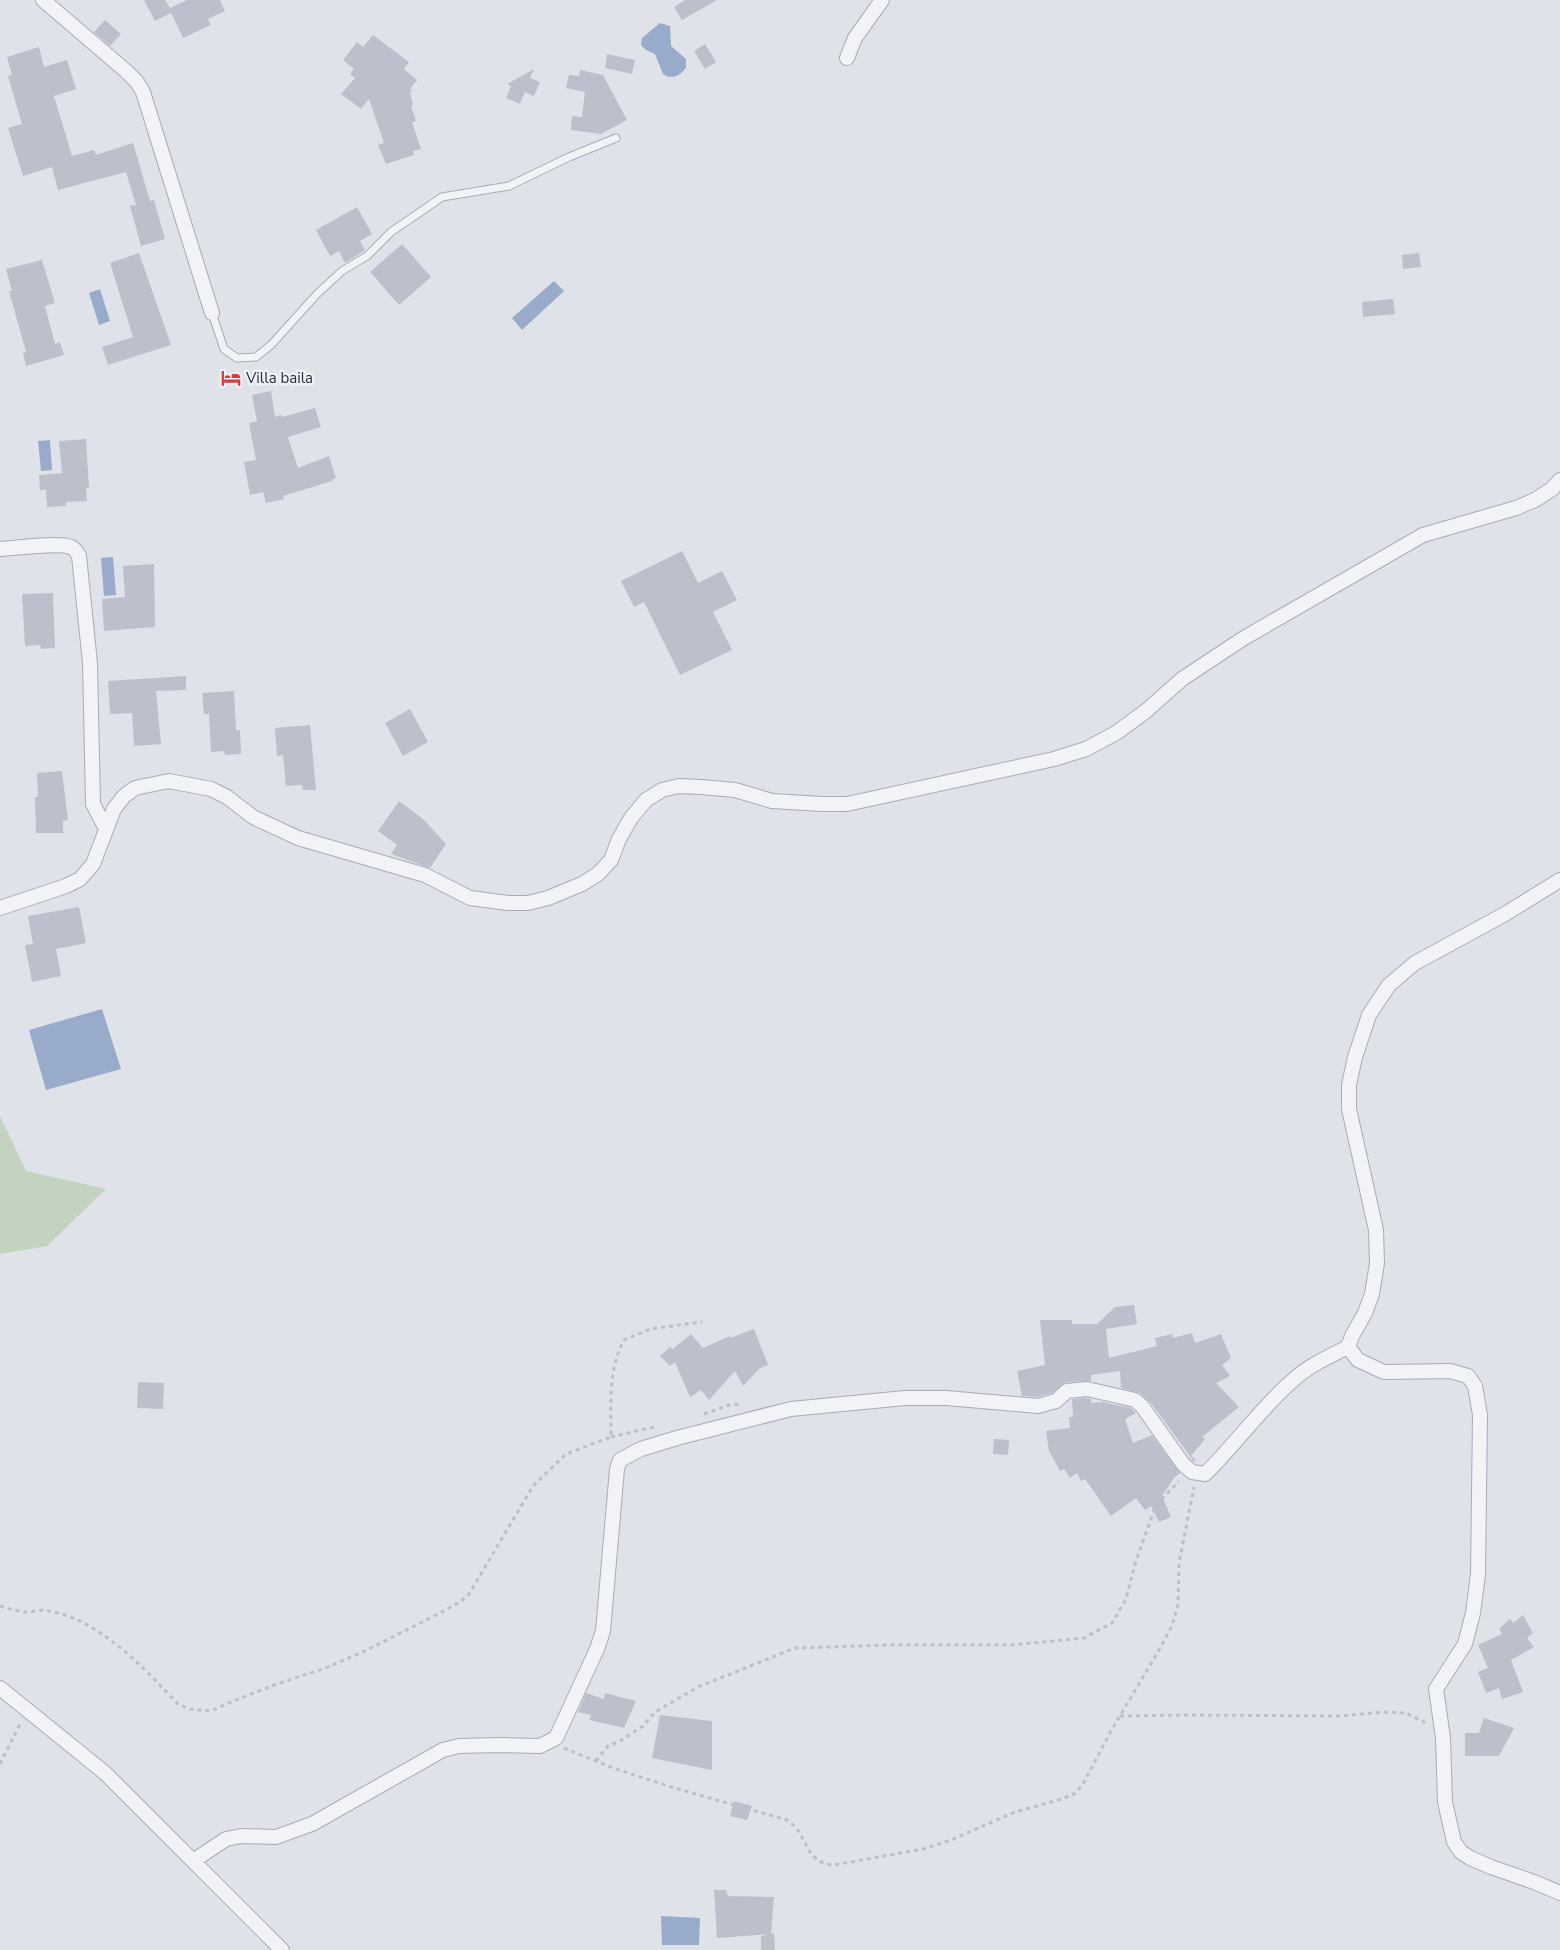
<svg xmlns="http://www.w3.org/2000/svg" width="1560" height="1950" font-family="'Nunito Sans',sans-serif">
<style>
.green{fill:#c3d3c0}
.water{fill:#99abca}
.building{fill:#bcc0cc}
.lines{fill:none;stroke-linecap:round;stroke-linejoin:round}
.lane-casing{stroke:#a8acb7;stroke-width:9}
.street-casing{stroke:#a8acb7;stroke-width:16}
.path{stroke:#bdc0c8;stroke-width:3;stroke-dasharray:4 4;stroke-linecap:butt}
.lane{stroke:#f2f3f7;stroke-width:7}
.street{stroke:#f2f3f7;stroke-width:14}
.labels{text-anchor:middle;stroke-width:5;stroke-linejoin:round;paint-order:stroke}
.poi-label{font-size:15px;fill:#272e41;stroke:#eff1f6;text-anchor:start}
</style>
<rect width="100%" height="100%" fill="#dfe2e9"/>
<path class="green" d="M0,1116L26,1171L106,1189L47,1246L0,1254Z"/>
<path class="water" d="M660,23L670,26L671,46L686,59V67C681,76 671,80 663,74L655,54L646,50L641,45L642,38Z
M554,281L564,291L522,330L512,318Z
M100,289L110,321L99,325L89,293Z
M50,440L52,470L41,471L38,441Z
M113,557L116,595L104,596L101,558Z
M102,1009L121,1069L46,1090L29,1030Z
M661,1916L700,1918L699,1945H662Z"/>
<path class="building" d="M144,0H165L170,8L187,0H220L225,11L208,19L211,25L183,38L171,13L155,21Z
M685,0H717L682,20L674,7Z
M105,20L121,34L110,46L94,32Z
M373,35L409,62L404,69L417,80L410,89L412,91L410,93L413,105L411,106L416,121L412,122L421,149L413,151L414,155L386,164L378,145L384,143L369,99L361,109L341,94L355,78L350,74L354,69L343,60L357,42L363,47Z
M705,44L716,62L705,69L694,51Z
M39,47L44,67L67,60L76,89L54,96L72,156L94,150L96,155L133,143L150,201L154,200L165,239L141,246L130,206L136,205L126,172L58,190L52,167L23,176L8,128L22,124L8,76L12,75L7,57Z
M607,54L635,60L632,74L605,68Z
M534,69L530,78L540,82L534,96L525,92L520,104L506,98L511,86L507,84Z
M580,70L603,75L627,120L601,134L571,130L572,116L582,117L585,92L566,88L569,75L579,76Z
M357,207L372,234L360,241L365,250L345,263L339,251L330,256L316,230Z
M402,244L431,277L399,305L370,272Z
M139,253L171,345L108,365L102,347L133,337L110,263Z
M1419,253L1421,267L1403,269L1402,255Z
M42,260L55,303L45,306L55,344L60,342L64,355L26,366L23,353L26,352L9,291H12L6,269Z
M1393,299L1395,314L1363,317L1362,302Z
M271,391L275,417L281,415L282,417L315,408L321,427L288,437L298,468L329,456L336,478L332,480V481L283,496L284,499L266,503L263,492L250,495L244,462L256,460L249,423L257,421L252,395Z
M86,439L89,488H86L87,501L66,502V506L47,507L46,490H40L39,475L62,473L59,441Z
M682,551L698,583L722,571L737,600L713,612L732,650L680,675L644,602L634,607L621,581Z
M154,564L155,627L104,631L102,599L125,597L123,566Z
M53,593L55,648L41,649L40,645L25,646L22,594Z
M186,676V690L156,691L161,744L134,746L132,713L110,714L108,681Z
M234,691L236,730H240L241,754L225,755L224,751L211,752L209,714H204L202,693Z
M410,709L428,742L403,756L385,723Z
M310,725L316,790H303L302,785L286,786L283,755L277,756L275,728Z
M62,771L68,820L63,821V833H36L35,797H38L37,773Z
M399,801L423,819L446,844L430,868L391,854L397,845L378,831Z
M79,907L86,943L56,949L61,976L32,982L25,945L33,944L28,916Z
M1134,1305L1137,1324L1106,1329L1109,1358L1157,1346L1155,1338L1172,1334L1173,1338L1192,1333L1195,1343L1221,1334L1231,1358L1222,1365L1230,1376L1216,1383L1239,1407L1202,1437L1205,1439L1191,1456L1196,1460L1194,1462L1152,1404L1140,1393L1121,1388L1120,1371L1091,1375V1381L1066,1382L1052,1393L1037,1397L1022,1396L1017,1371L1045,1365L1040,1320H1072V1324H1097L1115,1307Z
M754,1329L768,1365L760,1368L743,1386L735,1371L709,1400L701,1390L690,1397L675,1362L670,1366L660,1356L670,1347L673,1349L691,1334L703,1348L730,1336V1338Z
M138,1382L164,1383L163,1409L137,1408Z
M1086,1398L1091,1399V1403L1102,1402L1131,1408L1136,1413L1125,1419L1133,1443L1152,1435L1180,1473L1174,1478L1162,1496L1171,1517L1159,1522L1151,1506L1145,1510L1136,1498L1111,1516L1085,1479L1081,1481L1077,1473L1070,1478L1064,1469L1060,1471L1049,1451L1046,1431L1070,1428L1069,1417H1073L1072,1399Z
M994,1439L1009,1440L1008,1455L993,1454Z
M1523,1615L1533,1633L1527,1638L1534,1647L1511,1660L1523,1692L1502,1699L1499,1688L1486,1693L1478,1672L1488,1668L1478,1645L1502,1634L1499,1629L1510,1619L1513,1623Z
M586,1693L604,1699L605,1693L636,1701L624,1728L589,1720L591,1715L578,1712Z
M660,1715L712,1721V1770L652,1758Z
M1484,1718L1514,1728L1499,1756H1465V1733H1479Z
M734,1801L752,1806L747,1820L730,1816Z
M714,1890H726L728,1896L774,1897L771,1934L774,1933L775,1950H761V1936L769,1934L717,1938Z"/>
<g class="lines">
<defs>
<path id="lane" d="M212,313L224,349L237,358L256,357L271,345L317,294L342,271L367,256L391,232L442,197L509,186L569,157L616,138"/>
<path id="street" d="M43,0L126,71L137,82L143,92L212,313
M847,58L855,38L882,0
M0,549C16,548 58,542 71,547C75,549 77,552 79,556L90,663L93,804L106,829
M1560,880L1505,914L1415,963L1389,985L1369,1015L1355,1057L1349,1085V1109L1376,1230L1377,1263L1372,1294L1365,1313L1352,1336L1348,1347L1358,1360L1384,1372L1450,1371L1468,1376L1475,1386L1480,1415L1478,1574L1473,1613L1465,1644L1436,1689L1443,1738L1445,1802L1454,1842L1461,1852L1470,1858L1491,1867L1534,1882L1560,1893
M0,908L66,886L80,879L93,864L114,809L124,796L135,788L169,781L211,789L227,797L253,817L298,838L425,875L470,898L508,903H528L548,898L582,884L598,874L611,860L619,839L631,818L646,800L662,790L679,786L701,787L735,790L772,801L822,804H847L1054,759L1086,749L1116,733L1146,711L1182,679L1244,638L1423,535L1516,508L1535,500L1552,489L1560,480
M0,1688L105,1773L282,1950
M193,1861L226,1839L241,1836L276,1837L312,1824L443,1750L459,1746L498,1745L540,1746L556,1738L597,1649L603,1631L617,1469L620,1460L641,1449L677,1438L791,1409L905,1398H946L1038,1406L1056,1401L1067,1391L1087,1389L1135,1400L1142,1406L1183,1464L1192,1472L1205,1474C1235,1445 1260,1409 1292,1381C1308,1366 1328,1357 1348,1347"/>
</defs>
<use href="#lane" class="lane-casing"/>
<use href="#street" class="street-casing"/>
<path class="path" d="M704,1414L732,1404L742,1405
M611,1437L654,1427
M0,1606C8,1609 18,1611 26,1612C34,1612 42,1609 49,1611C99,1619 145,1669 178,1704L190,1709L211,1711L233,1701L277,1684L323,1669L365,1651L438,1614L460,1602L469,1594L533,1486L566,1454L611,1437C611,1405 608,1369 624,1340L650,1329L702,1322
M1120,1716L1187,1715L1340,1716L1385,1712L1406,1713L1426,1723
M564,1748L613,1768L671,1787L787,1820C809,1834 803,1863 834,1865L923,1849L951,1840L1015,1812L1062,1799L1074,1794L1082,1786L1111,1731L1159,1650L1172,1626L1178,1605L1179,1563L1194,1487
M596,1761L608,1746L622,1740L643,1726L655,1712L698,1687L795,1648L890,1645H1012L1084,1638L1112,1623L1126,1599L1135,1564L1156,1505L1179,1481
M0,1764L20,1724"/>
<use href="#lane" class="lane"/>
<use href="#street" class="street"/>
</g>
<defs>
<symbol id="hotel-bare" viewBox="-9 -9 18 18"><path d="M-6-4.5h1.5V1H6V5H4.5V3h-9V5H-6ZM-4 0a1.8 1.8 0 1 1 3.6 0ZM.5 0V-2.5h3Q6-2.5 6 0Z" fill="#d33f44" stroke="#eff1f6" stroke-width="2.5" paint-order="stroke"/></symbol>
</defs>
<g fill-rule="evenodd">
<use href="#hotel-bare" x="217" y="364" width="28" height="28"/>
</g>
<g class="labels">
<g class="poi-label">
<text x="246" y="383">Villa baila</text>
</g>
</g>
</svg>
